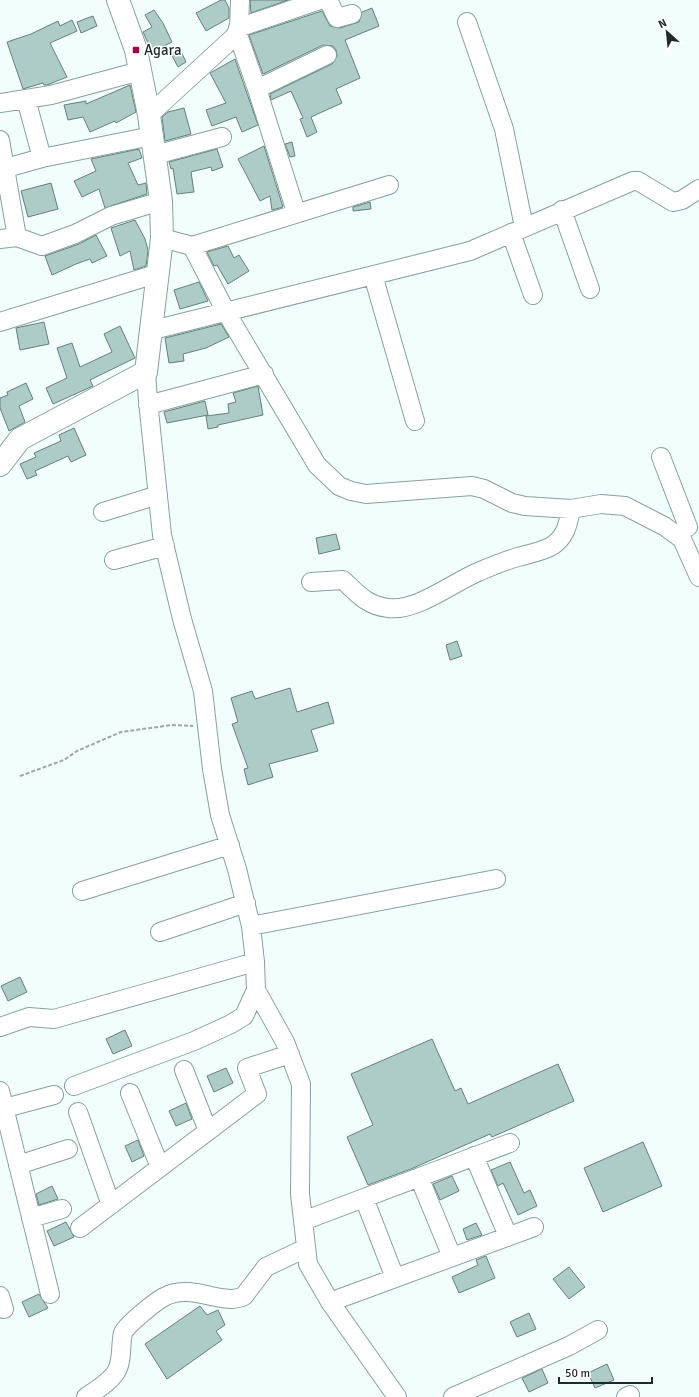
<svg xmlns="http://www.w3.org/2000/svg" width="699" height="1397" font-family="Signika,sans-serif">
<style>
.building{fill:#adcbc7;stroke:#64807d}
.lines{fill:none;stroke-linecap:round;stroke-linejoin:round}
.minor-casing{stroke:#85a29e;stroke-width:20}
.major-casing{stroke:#85a29e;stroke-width:24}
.path{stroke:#9ca8a6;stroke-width:2;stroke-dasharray:4 2;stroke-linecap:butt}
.minor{stroke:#fff;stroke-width:18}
.major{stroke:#fff;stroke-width:22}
.poi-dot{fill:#a10746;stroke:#fff;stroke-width:1.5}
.labels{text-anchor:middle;stroke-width:3;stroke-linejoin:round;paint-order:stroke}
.poi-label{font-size:15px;fill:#1e2a29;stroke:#fff;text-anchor:start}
</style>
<rect width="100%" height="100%" fill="#f2fefc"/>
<path class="building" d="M221,0H225L229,8V18L206,31L196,13Z
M250,0H288L251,13Z
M372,8L379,26L345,40L360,78L336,89L342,103L311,117L317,132L307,137L300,119L303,118L291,91L271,100L270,94L332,64L337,56L336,50L333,46L323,45L263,74L249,35L322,11L330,26L340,28L359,22L362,12Z
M154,10L163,23L172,42L152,52L143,32L152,27L145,15Z
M93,16L97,26L81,33L77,22Z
M72,20L77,31L50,43L67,77L47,85H44L43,83L23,89L7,42L31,34L58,21L60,26Z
M180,49L186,62L178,67L171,54Z
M235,59L258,125L242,132L236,117L212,126L206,110L226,103L210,73Z
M130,85L136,112L116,123L115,121L90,132L83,117L68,120L64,105L86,101V104Z
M184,108L191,134L165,141L162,117L168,112Z
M292,142L295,156L290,157L285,144Z
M264,146L283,207L272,210L270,196L260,201L238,159Z
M139,149L142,158L128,163L138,185L146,183L147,194L105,208L99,189L82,197L74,181L96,171L91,159Z
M217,149L223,167L212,171L211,167L191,172L194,192L177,194L173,168L171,169L169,162Z
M51,183L58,209L28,217L21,191Z
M370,202L371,209L353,211V207Z
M135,220L145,239L148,250L146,266L134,270L130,251L120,256L111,228Z
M96,235L107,256L92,263L90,259L76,264L52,275L45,256L79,244Z
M228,246L234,258L239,255L249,271L228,284L217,265L214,266L207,252Z
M199,282L208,301L180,309L174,290Z
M44,322L49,344L20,350L16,328Z
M221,324L229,337L206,348L183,354L184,361L169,363L165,338Z
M120,326L135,358L90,380L93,386L53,404L46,388L67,378L57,348L72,343L80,367L112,352L104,334Z
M26,383L33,399L19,406L25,422L9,431L0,408V398L8,395L7,392Z
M258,386L263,415L218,425V427L208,429L206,416L229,413L228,404L236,402L233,393Z
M205,401L208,415L167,423L164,412Z
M74,428L86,455L71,462L68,456L35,471L37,475L27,479L20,464L36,457L34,453L61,441L59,435Z
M336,534L340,549L319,554L316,538Z
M457,641L462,656L450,660L446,645Z
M290,688L297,712L328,702L334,723L311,730L318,751L269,764L273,777L248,785L244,769L248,768L232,724L238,722L231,698L252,691L255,699Z
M20,977L27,992L8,1001L1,986Z
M125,1030L132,1046L113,1054L106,1039Z
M432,1039L455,1091L461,1088L468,1104L558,1064L574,1101L492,1137L490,1134L411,1169L368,1185L347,1137L373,1125L351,1074Z
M226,1068L233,1083L214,1092L207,1076Z
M186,1103L192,1119L176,1126L169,1111Z
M138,1140L144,1156L132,1162L125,1146Z
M643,1142L662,1186L603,1212L584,1168Z
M510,1162L524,1193L530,1190L537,1206L518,1215L503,1183L498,1186L491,1170Z
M452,1176L459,1191L440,1200L433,1184Z
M52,1186L58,1199L39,1205L36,1194Z
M66,1222L74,1237L54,1246L47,1231Z
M476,1223L482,1235L467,1240L463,1229Z
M486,1256L495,1278L459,1293L452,1277L478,1265L476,1260Z
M569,1267L585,1287L569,1299L553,1279Z
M39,1294L48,1308L29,1317L22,1302Z
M200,1306L207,1315L218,1310L225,1325L216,1331L222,1340L167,1379L145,1344Z
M529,1313L536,1329L517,1337L510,1322Z
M607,1364L614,1380L595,1388L588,1373Z
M542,1369L548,1383L529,1392L522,1378Z"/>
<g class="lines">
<defs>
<path id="minor" d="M328,0L337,18L352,14
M467,22L504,129L524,227
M238,28L320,0
M237,32L257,89L296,212
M257,89L327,55
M26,99L42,158
M0,103L51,95L140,71
M149,115L234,37L239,28L240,0
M0,140L17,237L0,239
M155,155L222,137
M6,168L42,158L152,136
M562,210L590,289
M511,233L533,295
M17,237L42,246L75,234L111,216L161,201
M162,238L192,246L226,312L317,465L339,486L351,491L366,494L472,486L484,489L512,503L525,506L571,509L601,504L625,506L664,526L682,539L699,577
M192,246L389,185
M373,275L415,421
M0,322L159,273
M153,330L470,251L633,181H638L673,202L682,200L699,189
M146,372L148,401L162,535L182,619L203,691L212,769L220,815L237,869L251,926L255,962L256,990L285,1042L301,1084L300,1194L308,1264L330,1302L397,1397
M148,405L264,374
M661,457L688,527
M103,512L158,495
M114,560L165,546
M311,582L343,580C358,594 366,605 388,608C416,612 452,583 478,572C490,567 504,561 518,557C528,554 540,552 550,547C565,539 568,525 571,509
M82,891L230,845
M251,926L496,879
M160,932L246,903
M0,1027L29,1017L54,1019L255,962
M184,1070L208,1131
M74,1086L194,1041L231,1024L244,1016L256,990
M0,1091L50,1294
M130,1093L160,1167
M5,1108L54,1095
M78,1112L111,1205
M474,1156L508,1236
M18,1165L68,1149
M419,1177L452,1257
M364,1198L395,1278
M31,1218L62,1209
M303,1221L510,1143
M80,1228L257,1094L247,1068L290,1054
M0,1296L4,1309
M330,1302L534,1227
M86,1397C96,1390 109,1383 116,1372C123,1361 120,1345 123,1333C125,1326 156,1301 164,1297C191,1282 224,1307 244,1296L266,1267L306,1248
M453,1397L569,1346L598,1330
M626,1397L630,1395"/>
<path id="major" d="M0,465L20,439L146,372L162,238L161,201L149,115L136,50L118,0"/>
</defs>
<use href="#minor" class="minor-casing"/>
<use href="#major" class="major-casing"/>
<path class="path" d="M20,776L64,760L77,751L121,732L172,725L193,726"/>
<use href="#minor" class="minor"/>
<use href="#major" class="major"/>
</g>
<rect class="poi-dot" x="132" y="46" width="8" height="8" rx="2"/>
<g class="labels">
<g class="poi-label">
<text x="144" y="55">Agara</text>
</g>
</g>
<g transform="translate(667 32) rotate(333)" stroke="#ffffff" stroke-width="3" paint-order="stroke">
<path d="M0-3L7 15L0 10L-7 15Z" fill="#1e2a29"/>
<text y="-6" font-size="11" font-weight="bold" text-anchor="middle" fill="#1e2a29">N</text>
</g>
<path d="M559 1377v6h93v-6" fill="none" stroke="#1e2a29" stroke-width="2"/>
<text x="565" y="1377" font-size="12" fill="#1e2a29" stroke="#ffffff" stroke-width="3" paint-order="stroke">50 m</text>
</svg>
